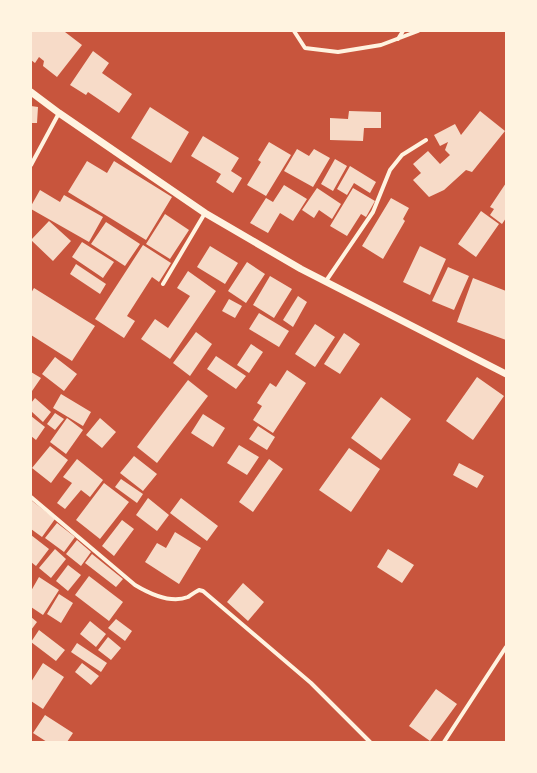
<svg xmlns="http://www.w3.org/2000/svg" width="537" height="773" font-family="Poppins,sans-serif">
<style>
.building{fill:#f7dbc8}
.lines{fill:none;stroke-linecap:round;stroke-linejoin:round}
.minor{stroke:#fff3e0;stroke-width:4}
.tertiary{stroke:#fff3e0;stroke-width:7}
</style>
<rect width="100%" height="100%" fill="#c8553d"/>
<path class="building" d="M31,31H66L65,32L82,45L57,77L43,66L44,61L39,57L35,63L31,60Z
M93,51L109,63L102,73L132,94L119,113L88,92L86,95L70,85Z
M31,106L38,107L37,123H31Z
M150,107L189,132L171,163L131,138Z
M349,111L381,112V128H364L363,141L330,140V118L348,119Z
M480,111L505,131L472,172L466,170L444,190L429,197L413,180L421,173L413,164L428,151L440,164L450,155L445,150L448,142L440,146L434,135L455,124L461,135Z
M203,136L239,158L231,171L242,178L233,193L216,182L221,174L191,156Z
M269,142L291,155L266,196L247,185L261,162L258,160Z
M297,149L309,156L314,149L330,158L313,187L284,171Z
M335,159L347,166L333,191L321,184Z
M87,161L107,173L114,161L172,197L146,240L68,192Z
M350,166L376,182L370,193L354,183L347,195L337,189Z
M506,183V218L502,224L490,215L494,209L490,207Z
M284,185L307,199L293,221L280,213L268,233L250,223L266,198L273,202Z
M317,188L341,204L332,219L319,210L314,218L302,210Z
M353,188L375,201L366,217L361,214L347,236L330,226Z
M40,190L60,202L64,195L103,217L89,242L31,209V206Z
M391,198L409,208L403,219L405,221L383,259L362,246Z
M481,211L499,224L476,257L458,244Z
M165,214L189,230L170,259L146,244Z
M49,221L71,241L53,261L31,240Z
M106,222L140,244L125,266L91,244Z
M82,242L114,262L103,278L72,257Z
M143,245L171,263L159,282L152,277L127,316L135,321L124,338L95,319Z
M210,246L238,263L225,284L197,267Z
M420,246L446,259L430,295L403,282Z
M247,262L265,274L246,303L228,291Z
M76,264L106,284L100,294L70,274Z
M448,267L469,276L454,310L432,301Z
M188,271L216,291L170,359L141,339L155,319L168,328L190,296L177,288Z
M270,276L292,289L274,318L253,305Z
M473,278L506,291V340L457,322Z
M34,288L95,326L72,361L31,335V293Z
M298,296L307,302L293,327L283,320Z
M229,299L242,306L235,318L222,311Z
M259,313L289,331L279,347L249,329Z
M315,324L335,337L315,367L295,354Z
M196,332L212,344L190,376L173,363Z
M344,333L360,344L340,374L324,364Z
M251,344L263,352L249,373L237,365Z
M216,356L246,376L236,389L207,369Z
M55,357L77,374L64,391L42,374Z
M287,370L306,383L273,433L253,420L262,406L257,403L270,383L276,387Z
M31,372L41,378L32,391L31,390Z
M477,377L504,396L473,440L446,421Z
M188,380L208,396L157,463L137,447Z
M61,394L91,412L83,426L53,408Z
M381,397L411,419L381,460L351,438Z
M35,398L51,412L43,422L31,411V403Z
M55,413L64,419L55,430L47,424Z
M203,414L225,428L213,447L191,433Z
M31,416L45,427L36,440L31,436Z
M67,418L83,430L66,454L50,442Z
M100,418L116,432L102,448L86,435Z
M258,426L275,437L267,450L249,439Z
M239,445L259,457L247,475L227,463Z
M50,446L68,460L51,483L32,468Z
M349,448L380,469L351,512L319,490Z
M134,456L157,474L143,491L120,473Z
M77,459L103,480L90,497L81,490L65,509L57,503L72,483L63,477Z
M269,459L283,469L253,512L239,502Z
M459,463L484,476L477,488L453,475Z
M121,479L143,494L137,503L115,487Z
M104,483L129,502L100,539L76,520Z
M148,498L169,515L157,531L136,515Z
M181,498L218,526L207,541L170,513Z
M31,500L55,519L42,537L31,529Z
M122,520L134,529L114,556L102,546Z
M57,523L75,537L64,552L45,538Z
M175,532L201,548L179,584L145,562L157,543L166,548Z
M31,535L49,549L36,566L31,562Z
M77,540L91,552L81,566L66,554Z
M55,549L66,559L51,578L39,568Z
M388,549L414,565L402,583L377,567Z
M92,554L123,579L116,587L85,563Z
M68,565L81,575L68,591L56,581Z
M89,576L123,602L109,621L75,595Z
M39,577L59,590L43,615L31,607V591Z
M243,583L264,602L248,621L227,602Z
M59,594L73,603L61,623L47,614Z
M31,617L37,622L31,630Z
M116,619L132,631L125,641L108,628Z
M90,621L106,634L96,647L80,634Z
M39,630L65,650L56,661L31,642Z
M108,637L121,648L111,660L98,650Z
M77,643L107,663L101,672L71,652Z
M43,663L64,677L43,709L31,701V682Z
M82,663L99,676L91,685L75,672Z
M436,689L457,704L430,741L409,726Z
M45,715L73,733L67,742H47L33,733Z"/>
<g class="lines">
<path class="minor" d="M294,31L305,48L338,52L381,45L418,31
M398,39L403,31
M31,165L59,113
M326,281L373,212L390,170L402,155L426,140
M163,284L205,213
M31,497L135,585C150,594 171,604 188,597C191,595 195,592 199,590L203,591L311,683L370,742
M444,742L506,647"/>
<path class="tertiary" d="M31,92L59,113L205,213L301,269L506,374"/>
</g>
<rect width="537" height="773" fill="none" stroke="#fff3e0" stroke-width="64"/>
</svg>
